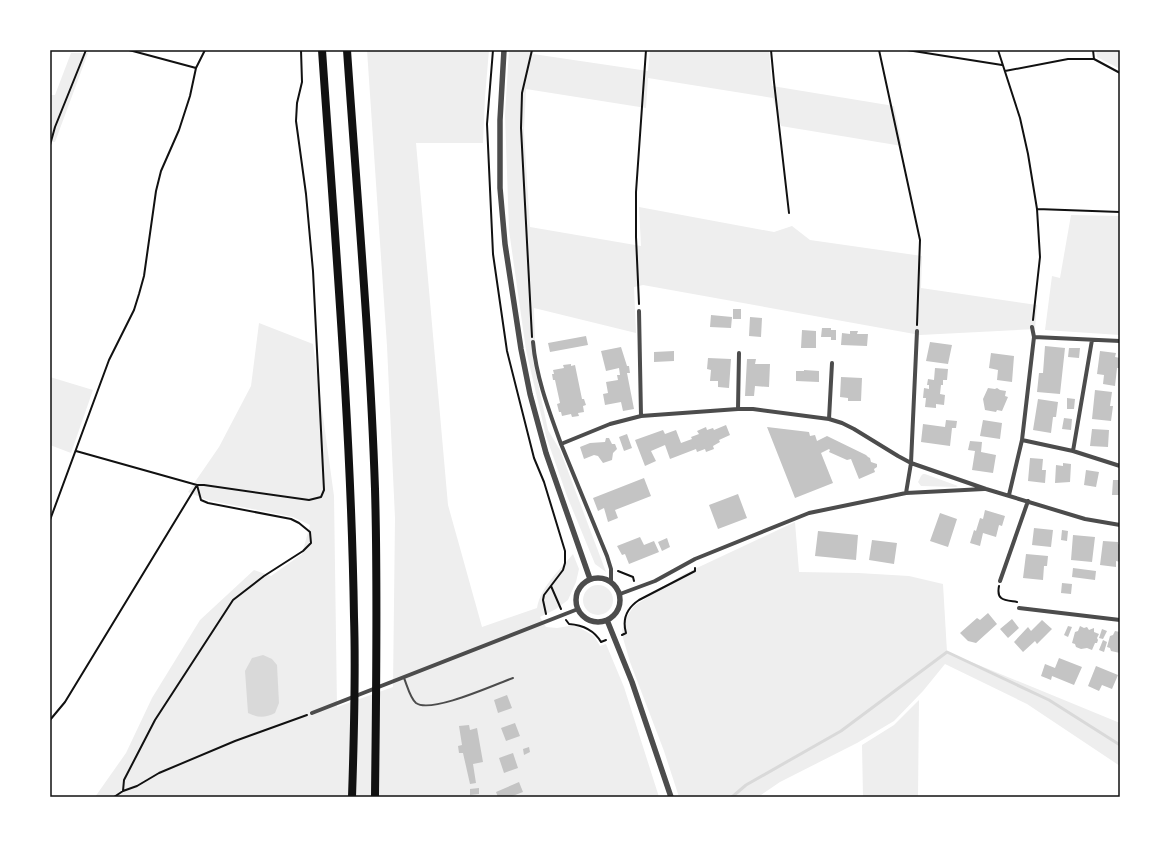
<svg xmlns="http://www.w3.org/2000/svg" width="1170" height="847" font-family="Lato,sans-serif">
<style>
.green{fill:#eee}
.water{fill:#d9d9d9}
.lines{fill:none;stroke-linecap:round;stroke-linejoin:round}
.stream{stroke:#d9d9d9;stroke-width:3}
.building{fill:#c4c4c4}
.path{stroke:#111;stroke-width:2}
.service{stroke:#4c4c4c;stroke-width:2}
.minor{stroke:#4c4c4c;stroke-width:4}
.tertiary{stroke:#4c4c4c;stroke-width:5.5}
.motorway{stroke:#111;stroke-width:8}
.neatline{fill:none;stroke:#111;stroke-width:1.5}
</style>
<rect width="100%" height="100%" fill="#fff"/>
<path class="green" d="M367,50H489L485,97L483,143H416L448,505L482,627L537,608C541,586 559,571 573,554L579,569L576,582L568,600L556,609L540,617L546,627L557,628L575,625L594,636L600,646L606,644L624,687L659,797H95L126,753L152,698L200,620L254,570L271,576L302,554L310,525L293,517L207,500L188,492L219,447L251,386L259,323L313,344L334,496L337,707L393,687L395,518L387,346Z
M509,50H534L533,54L648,71L650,50H769L772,86L894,106L902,146L781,126L773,98L648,78L646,108L526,89L524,132L530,227L641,246L639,207L774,232L792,226L810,240L922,256L921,288L1037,305L1035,329L920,335L643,285L634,287L636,333L534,308L535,343L533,360L548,430L560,450L606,572L595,564L567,496L546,436L526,350L509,230L505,115Z
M1096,50H1120V69L1097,57Z
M71,53H88L55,142H50V95H55Z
M1071,215L1120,216V335L1045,330L1052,276L1060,278Z
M50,377L93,390L71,453L50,445Z
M923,474H925L958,486L956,487L921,486L918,482L921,476Z
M795,522L799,572L858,573L909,576L943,584L947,652L1120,723V766L1027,704L945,664L923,691L894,721L857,743L780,782L758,797H679L664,751L630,662L623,638L622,630L628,615L634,606L684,574Z
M583 600a15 15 0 1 1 30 0a15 15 0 1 1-30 0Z
M919,700L918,797H863L862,745L894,725Z"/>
<path class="water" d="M263,655L272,659L277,665L279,703L275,713C265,718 258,718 248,713L245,671L252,658Z"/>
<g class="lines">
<path class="stream" d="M732,797L746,785L841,731L947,652L1049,700L1120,745"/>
</g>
<path class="building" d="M733,309H741V319H733Z
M711,315L732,317L731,328L710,327Z
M750,317L762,318L761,337L749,336Z
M822,328H831V330H836V340H831V337H821Z
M802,330L816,331V348H801Z
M850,331H858L857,334H868L867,346L841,345L842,333L850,334Z
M586,336L588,345L550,352L548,343Z
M930,342L952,345L948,364L926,361Z
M1045,346L1065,348L1060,394L1037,392L1039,373H1043Z
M621,347L627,366H629L630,373H627L634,409L623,411L621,402L605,405L603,394L608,393L606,382L618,380L617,375H620L619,368L606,371L601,351Z
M1069,348H1080L1079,358L1068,357Z
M674,351V361L654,362V352Z
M1100,351L1116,353L1115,357L1120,358V368H1117L1115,386L1103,384L1104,375L1097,374Z
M991,353L1014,356L1012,382L997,380L998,370L989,368Z
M708,358L731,359L729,388L718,387V381H710L711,370L707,369Z
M747,359H756L755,364H770L769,387L755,386L754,396H745Z
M571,364V366L575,365L582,399H584L586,405L583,406L584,412L578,413L579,416L572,417L571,414L562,416L561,412H559L557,404L560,403L555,380H553L552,374H554L553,370L564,368L563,365Z
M935,368L948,369L947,380H943V385H941L940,394L945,395L944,405L936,404V408L925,407L926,398H923L924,388L929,389V385H927L928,379L934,380Z
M804,370L819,371V382L796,381V371H804Z
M841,377L862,378L861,401H848V398L840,397Z
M988,388L995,389L997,388L1000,390L1006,391L1005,396L1008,397L1002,411L997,410L996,412L985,410L983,399Z
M1095,390L1112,392L1110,406H1113L1111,421L1092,419Z
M1067,398L1075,399L1074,409H1067Z
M1038,399L1058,402L1056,417H1053L1051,433L1033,430Z
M1064,418L1072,419L1071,430L1062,429Z
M946,420L957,421L956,428H952L950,446L921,442L923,424L945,427Z
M983,420L1002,423L1000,439L980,436Z
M726,425L730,435L719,440L720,442L713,446L714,449L706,452L705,449L697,452L696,449L670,459L665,445L651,451L656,461L645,466L635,440L663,430L665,434L676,430L681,443L692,439L691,437L699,434L697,431L706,427L707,430L713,428L714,430Z
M767,427L809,432L810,436L815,435L817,441L827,436L866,455L868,457L870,458L871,462L877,464V467L874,469L875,472L859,479L851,459L847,460L829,452L830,450L829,449L821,453L833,483L795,498Z
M1092,429L1109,430L1108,447L1090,446Z
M627,434L632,448L624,451L619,437Z
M606,438H609L612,444H615L617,449L613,453L612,460L603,463L598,456L594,455L584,459L580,447L590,443L605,442Z
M970,441L982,442L981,452L996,455L993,473L972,470L975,451L968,450Z
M1030,458L1043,459L1042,470H1046L1045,483L1028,481Z
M1063,463L1071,464L1070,482L1055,483L1056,465L1063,466Z
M1086,470L1099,472L1096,487L1084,485Z
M644,478L651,496L615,510L618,518L608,522L604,508L598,511L593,498Z
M1113,480H1120V495H1112Z
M738,494L747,518L718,529L709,505Z
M985,510L1005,516L1002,526L999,525L996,537L983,533L980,546L970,543L974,530L976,531L980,518L983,519Z
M940,513L957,519L948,547L930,541Z
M1034,528L1053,530L1051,547L1032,545Z
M1062,530L1068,531L1067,541L1061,540Z
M818,531L858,535L856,560L815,556Z
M1073,535L1095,537L1092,562L1071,560Z
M640,537L644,545L654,541L659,552L629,564L625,554L622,555L617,546Z
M667,538L670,547L662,551L658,542Z
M872,540L897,543L894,564L869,560Z
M1103,541L1118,542V544L1120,545V562L1116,561V567L1100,565Z
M1026,554L1048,556L1047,566H1044L1043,580L1023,578Z
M1073,568L1096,571L1095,580L1072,577Z
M1062,583L1072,584L1071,594L1061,593Z
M988,613L997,624L976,643L968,641L960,633L977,618L980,620Z
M1012,619L1019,628L1008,638L1000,629Z
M1042,620L1052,629L1037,644L1035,641L1023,652L1014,642L1028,627L1031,631Z
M1068,626L1072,627L1068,637L1064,635Z
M1080,626L1084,628L1087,627L1089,630L1094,628V632L1099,634L1097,638L1098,640L1097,643H1095L1092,650L1087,648L1081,649L1076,647L1075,644L1072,643L1075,632L1078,631Z
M1102,629L1107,631L1103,639L1099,638Z
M1115,631L1120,632V653L1111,651L1110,648L1107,647L1110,636L1113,635Z
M1103,640L1107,642L1104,652L1099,650Z
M1059,658L1082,667L1074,685L1052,676L1051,680L1041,676L1045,664L1055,668Z
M1096,666L1118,675L1112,689L1102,685L1099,691L1088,686Z
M507,695L512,708L498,713L494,700Z
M515,723L520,736L506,741L501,728Z
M469,725L470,730L477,728L483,762L473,764L476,783L470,784L463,753H459L458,746L462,745L459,726Z
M529,747L530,752L524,755L523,749Z
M513,753L518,768L504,773L499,758Z
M519,782L523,792L510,797H498L496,792Z
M479,788V794L470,795V789Z"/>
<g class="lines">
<path class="path" d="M129,50L196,68
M493,50L487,124L493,254L507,351L534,458L544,482L565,551V563L563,570L544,595L543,600L546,614
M532,50L522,93L521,128L532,337
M771,50L774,82L789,213
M879,50L920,240L917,325
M907,50L1002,65
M998,50L1020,118L1028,154L1037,209L1040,257L1033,320
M1093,50L1094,59
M1005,71L1068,59H1094L1120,73
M50,145L55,127L86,50
M1037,209L1120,212
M639,304L636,237V192L646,50
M76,451L197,485H204L309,500L321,497L324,490L313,271L306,194L296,121L297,103L302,82L301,50
M50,520L109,360L134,310L139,294L144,276L156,191L161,171L179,130L190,96L196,68L205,50
M618,571L633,577L634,581
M551,586L561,609
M999,586C996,601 1005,600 1017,602
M566,620L569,624C583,625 594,630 601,642L606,640
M622,635L626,633C622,619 627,608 639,600L695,571V568
M50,720L65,702L197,485
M123,791L124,780L155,720L233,600L264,576L303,551L311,543L310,532L299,523L291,519L208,503L201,500L197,485
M114,797L123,791L137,786L159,773L235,741L307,715"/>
<path class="service" d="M404,678C407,685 410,698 416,703C431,714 496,684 513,678"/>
<path class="minor" d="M639,311L641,416
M1034,337L1120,341
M533,342C536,377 549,411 561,444
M738,409L739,353
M829,419L832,363
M1022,440L1073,451L1120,466
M1073,451L1092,340
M906,493L911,463L917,331
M1009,495L1022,440L1034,337L1032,327
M611,581V569L607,556L561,444L610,424L641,416L738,409H753L829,419L842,423L854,429L898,456L911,463L986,489L1085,519L1120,525
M1000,581L1028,501
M620,594L655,581L695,559L809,513L906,493L984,489
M1019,608L1120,620
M312,713L578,609"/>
<path class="tertiary" d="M504,50L500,120V188L505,244L521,349L530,394L546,453L590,579
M576 600a22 22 0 1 1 44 0a22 22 0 1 1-44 0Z
M607,620L632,682L671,797"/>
<path class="motorway" d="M322,50C335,239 351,427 354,617C356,677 354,737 352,797
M347,50C357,196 370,342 375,489C378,592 376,694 375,797"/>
</g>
<rect width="1170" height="847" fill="none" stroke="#ffffff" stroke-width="102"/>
<rect x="51" y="51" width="1068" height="745" class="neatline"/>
</svg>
